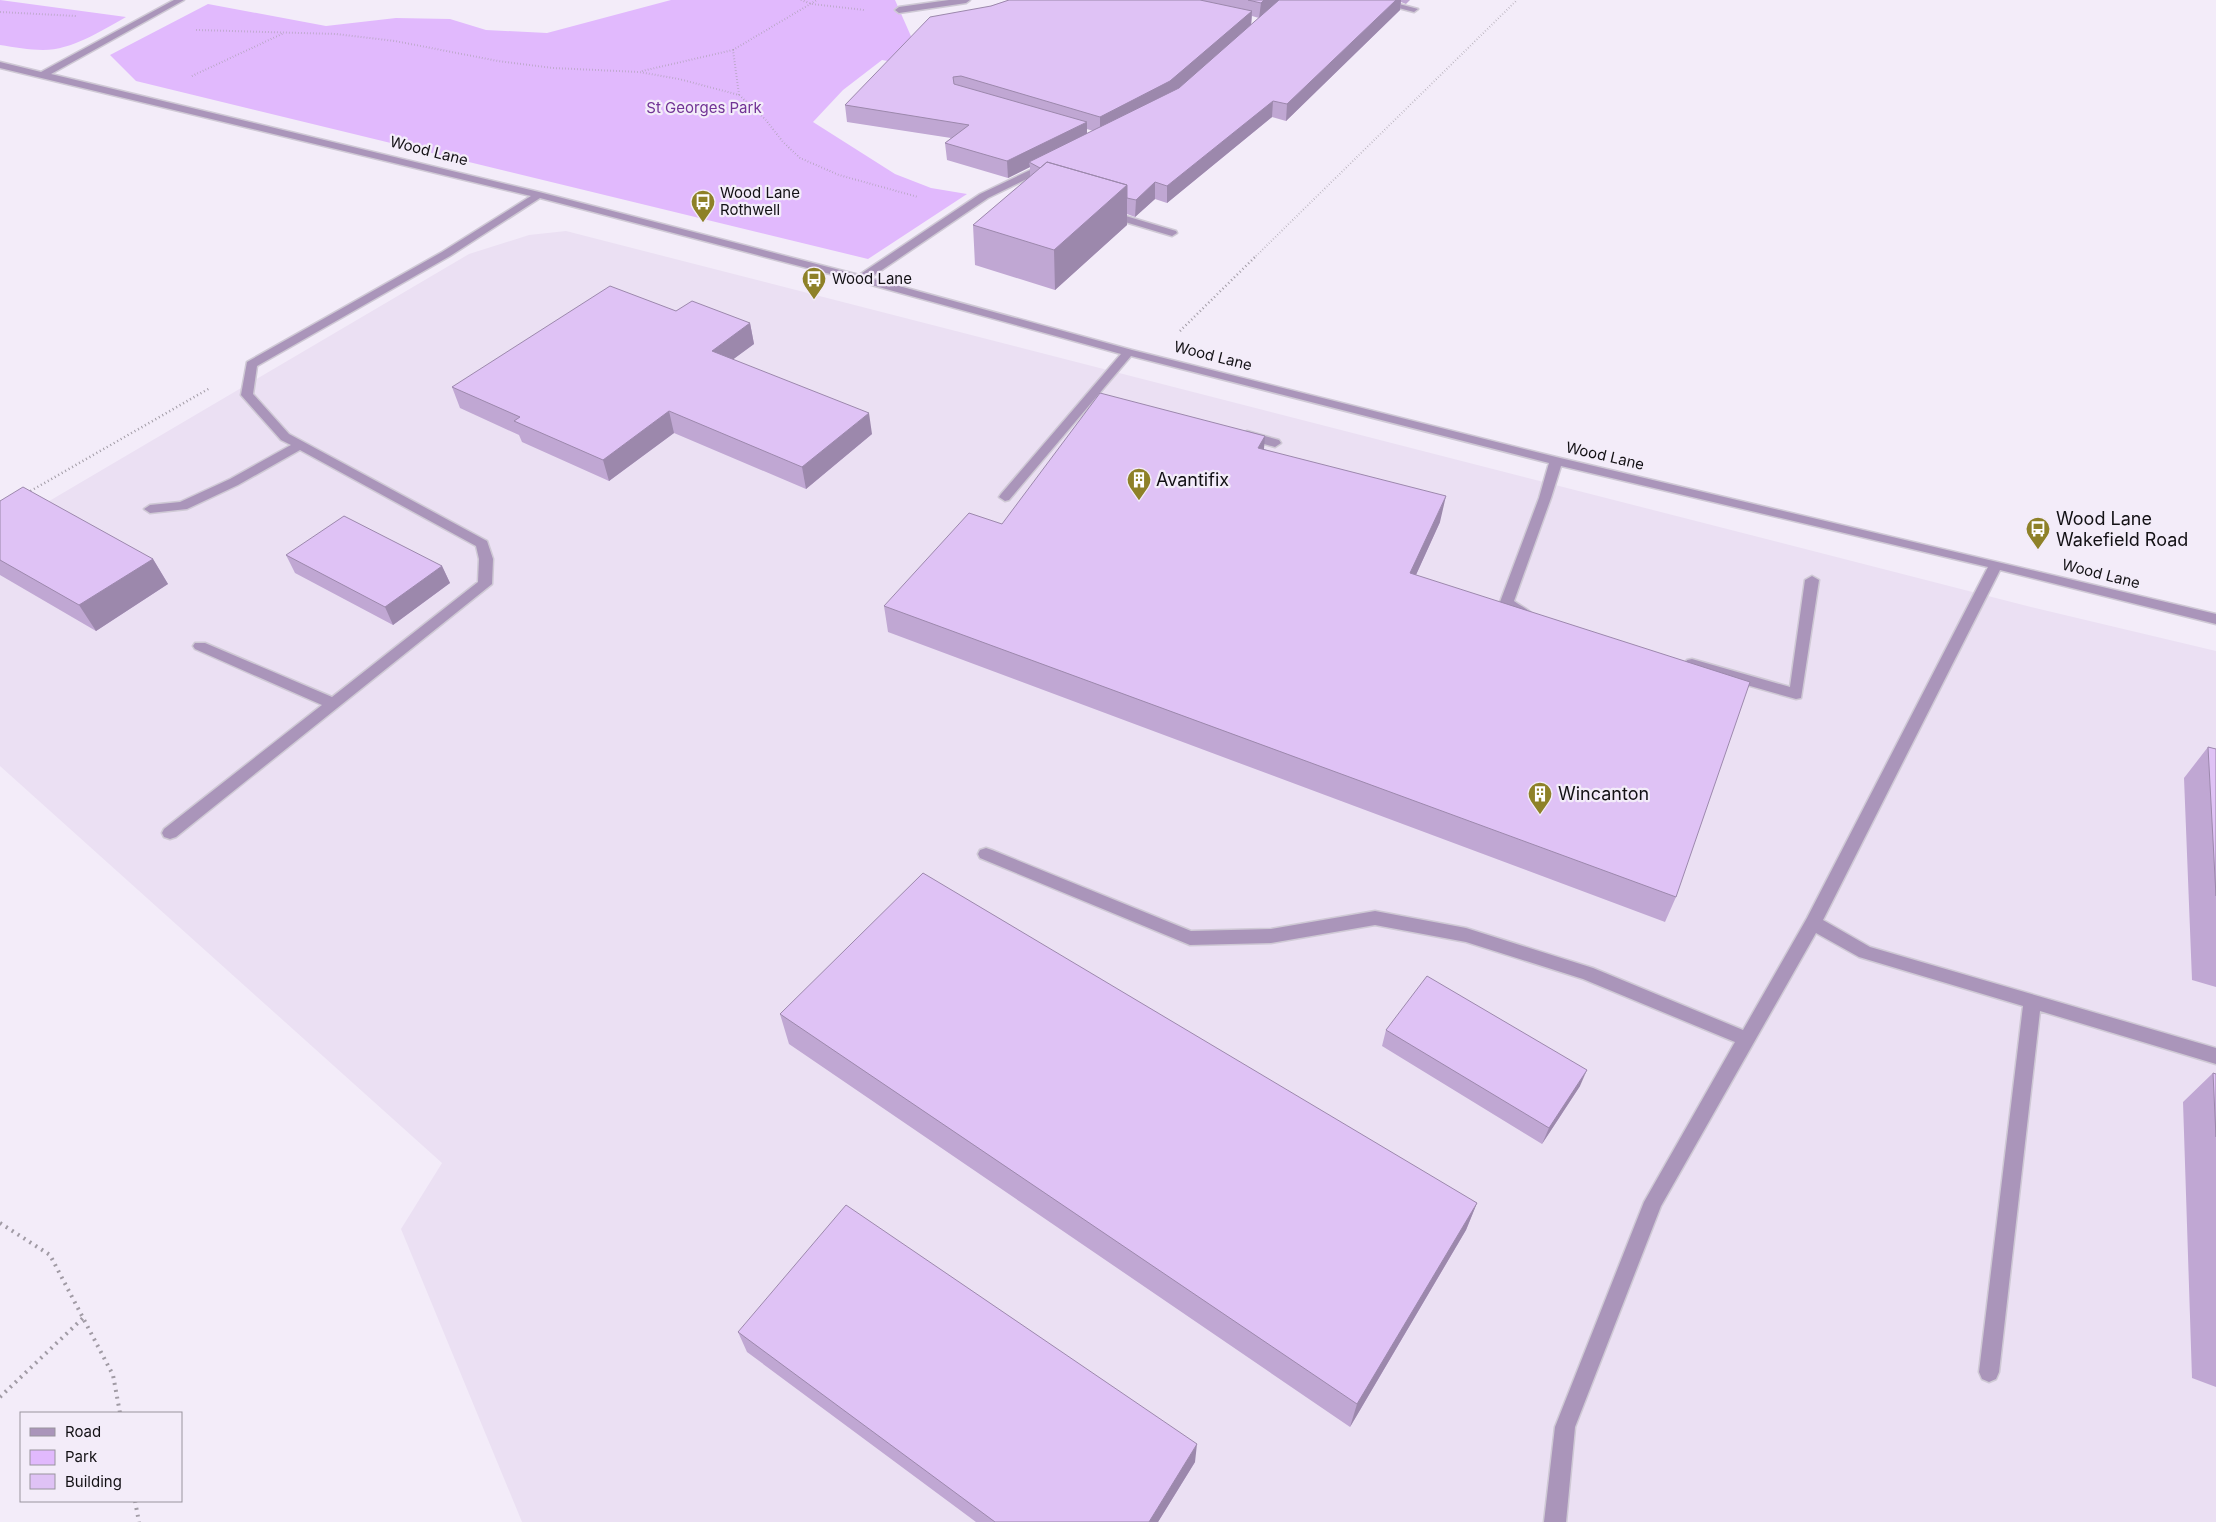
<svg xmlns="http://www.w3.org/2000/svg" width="2216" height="1522" font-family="Inter,sans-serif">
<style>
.built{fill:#ebe0f3}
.green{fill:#e1b9fd}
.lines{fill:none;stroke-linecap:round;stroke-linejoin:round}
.minor-casing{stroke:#cfc9d5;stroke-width:3}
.path-far2{stroke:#a19ba5;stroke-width:2;stroke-dasharray:0.5 2.5;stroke-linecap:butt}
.path-far1{stroke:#a19ba5;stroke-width:2.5;stroke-dasharray:1 3;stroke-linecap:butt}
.path{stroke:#a19ba5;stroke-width:4;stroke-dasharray:2 5;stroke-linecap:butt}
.minor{fill:#aa95ba;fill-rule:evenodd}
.wall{fill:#c0a7d3;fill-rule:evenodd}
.shaded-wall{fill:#9c88ac}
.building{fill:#dfc2f5;stroke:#9c88ac}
.labels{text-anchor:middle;stroke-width:4.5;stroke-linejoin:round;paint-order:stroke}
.far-park-label{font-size:15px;fill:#713395;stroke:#f3ecf9}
.far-street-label{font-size:15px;fill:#131115;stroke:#f3ecf9}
.far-poi-label{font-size:15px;fill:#131115;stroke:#f3ecf9;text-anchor:start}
.poi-label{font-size:18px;fill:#131115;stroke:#f3ecf9;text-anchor:start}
</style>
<rect width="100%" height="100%" fill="#f3ecf9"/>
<path class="built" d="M566,231L2027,606L2216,651V1522H522L401,1229L442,1163L0,766V530L469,254L529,235Z"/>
<path class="green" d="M0,0L126,17C101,31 72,50 43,50C29,50 14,47 0,45Z
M671,0H895L925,68L882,60L843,90L813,122L895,174L931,188L967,194L868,259L136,81L110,55L208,4L326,26L396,18L450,19L486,30L547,33Z"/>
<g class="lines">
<defs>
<path id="minor" d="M174,0H184L51,74L539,192L859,275L980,194L1045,163H1051V167L988,198L870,278L1132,350L1556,457L2216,614V624L2000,570L1823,920L1870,947L2216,1048V1064L2040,1011L1999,1372L1996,1379L1989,1382L1982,1379L1979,1372L2023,1006L1859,957L1816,933L1661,1206L1575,1427L1566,1522H1544L1555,1427L1644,1202L1735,1042L1583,979L1466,942L1375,925L1271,943L1190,945L980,858L978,854L980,850L986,848L992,850L1191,931L1271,929L1375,911L1466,928L1593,968L1743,1030L1807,918L1988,567L1561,466L1551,498L1514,601C1520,606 1529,609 1533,615L1531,618C1519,622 1507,612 1500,602L1539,498L1549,463L1131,356L1009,500L1005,501L999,497L1001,494L1121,354L857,281L540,198L450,256L257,366L253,394L289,434L487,541L493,559L492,584L176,837L170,839L164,837L162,833L164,829L322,705L195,649L193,646L195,643H205L332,697L478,582L479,559L476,546L300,450L238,485L187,509L150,513L144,509L150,505L180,502L230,479L291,445L281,440L241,395L247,362L442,252L531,196L0,68V62L41,72Z
M949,0H970L966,3L899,13L895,10L899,7Z
M1368,0H1384L1418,9L1414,12Z
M1109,211L1176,231L1177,233L1172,236L1105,216L1104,214Z
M1247,431L1279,440L1281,443L1275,447L1243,438L1241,435Z
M1812,576L1819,580L1801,698L1796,699L1687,668L1685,664L1687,660L1692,659L1790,687L1805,580Z"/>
</defs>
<use href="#minor" class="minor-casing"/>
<path class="path-far2" d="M801,0L812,4L864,10
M0,12L76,16
M196,30L336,34L395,41L498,61L553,68L639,72L679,79L739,95L765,119L783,142L800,158L839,175L918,197
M733,50L817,0
M642,71L733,50L739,95
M192,76L284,33
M1254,258L1517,0"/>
<path class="path-far1" d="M1180,331L1255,257
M27,493L210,388"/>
<path class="path" d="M0,1223L50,1255L113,1375L120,1413
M0,1397L83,1318
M135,1501L139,1522"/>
<use href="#minor" class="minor"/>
</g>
<path class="wall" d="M1009,0H1410L1406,4L1401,2L1400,10L1286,121L1272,117L1167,203L1155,199L1135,217L1127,214V225L1055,290L975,265L973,225L1030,177V167L1008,178L947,160L945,143L951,138L847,122L845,105L991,6ZM1252,16L1259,18L1251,25ZM1087,129L1093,131L1087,134Z
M750,323L754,344L733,359L872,434L806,489L674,433L609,481L522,442L519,435L460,408L452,387Z
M1264,449L1440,522L1416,575L1676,897L1665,922L888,632L884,606L1002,524Z
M0,501L153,559L168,584L96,631L0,575Z
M286,555L442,566L450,583L393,625L295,573Z
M2208,747L2216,749V987L2192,980L2184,778Z
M780,1014L1477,1203L1466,1230L1350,1427L789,1044Z
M1386,1030L1580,1086L1542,1144L1382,1046Z
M2213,1073L2216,1074V1387L2192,1378L2183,1102Z
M738,1332L1195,1462L1158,1522H976L747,1352Z"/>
<path class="shaded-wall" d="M1264,0H1280L1259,18L1261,3Z
M1396,0H1401L1400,10L1286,121L1287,104Z
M1252,11L1251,26L1170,97L1100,133V117Z
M1273,101L1272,117L1167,203V186Z
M1087,122V138L1029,162L1030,167L1008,178L1007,161Z
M1155,182V199L1135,217L1136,200Z
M1127,185V225L1055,290L1054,250Z
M750,323L754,344L716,372L712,351Z
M669,411L674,433L609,481L603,460Z
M869,413L872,434L806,489L802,467Z
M1265,436L1263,461L1258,448Z
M1446,496L1440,522L1405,599L1410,573Z
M153,559L168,584L96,631L79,605Z
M442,566L450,583L393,625L385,607Z
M1587,1070L1580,1086L1542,1144L1549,1128Z
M1477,1203L1466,1230L1350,1427L1357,1404Z
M1197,1444L1195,1462L1158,1522H1149Z"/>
<path class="building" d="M1009,0H1200L1252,11L1170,81L1100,117L961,76L953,77L954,84L1087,122L1007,161L945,143L969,125L845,105L930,17L991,6Z
M1248,0H1264L1261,3Z
M1279,0H1396L1287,104L1273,101L1167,186L1155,182L1136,200L1127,198V185L1047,162L1040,168L1029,162L1179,88Z
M1047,162L1127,185L1054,250L973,225Z
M610,286L676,311L692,301L750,323L712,351L869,413L802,467L669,411L603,460L514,421L520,417L452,387Z
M1100,393L1265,436L1258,448L1446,496L1410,573L1750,682L1676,897L884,606L969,513L1002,524Z
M23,487L153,559L79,605L0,560V501Z
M344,516L442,566L385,607L286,555Z
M2208,747L2216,749V896Z
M923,873L1477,1203L1357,1404L780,1014Z
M1427,976L1587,1070L1549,1128L1386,1030Z
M2213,1073L2216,1074V1137Z
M846,1205L1197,1444L1149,1522H995L738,1332Z"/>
<defs>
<symbol id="bus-pin" viewBox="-11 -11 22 30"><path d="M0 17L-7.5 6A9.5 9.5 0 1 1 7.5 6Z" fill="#8e8128" stroke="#f3ecf9"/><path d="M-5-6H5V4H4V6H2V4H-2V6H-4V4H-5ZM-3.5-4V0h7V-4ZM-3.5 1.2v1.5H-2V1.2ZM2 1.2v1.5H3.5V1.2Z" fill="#fff"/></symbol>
<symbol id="building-pin" viewBox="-11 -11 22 30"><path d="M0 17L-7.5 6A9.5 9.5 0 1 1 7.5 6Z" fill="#8e8128" stroke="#f3ecf9"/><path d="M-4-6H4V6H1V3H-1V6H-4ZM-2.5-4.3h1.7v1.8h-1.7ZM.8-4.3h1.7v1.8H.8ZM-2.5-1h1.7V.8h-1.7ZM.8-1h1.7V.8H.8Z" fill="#fff"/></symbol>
</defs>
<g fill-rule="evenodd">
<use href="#bus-pin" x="689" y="188" width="28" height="38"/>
<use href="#bus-pin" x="800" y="265" width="28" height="38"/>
<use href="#building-pin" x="1125" y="466" width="28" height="38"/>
<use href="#bus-pin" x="2024" y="515" width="28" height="38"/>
<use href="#building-pin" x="1526" y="780" width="28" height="38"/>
</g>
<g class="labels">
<g class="far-park-label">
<text x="704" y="113">St Georges Park</text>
</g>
<g class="far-street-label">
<text transform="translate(429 151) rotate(14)" y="5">Wood Lane</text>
<text transform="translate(1213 356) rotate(14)" y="5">Wood Lane</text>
<text transform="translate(1605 456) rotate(13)" y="5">Wood Lane</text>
<text transform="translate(2101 574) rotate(14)" y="5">Wood Lane</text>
</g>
<g class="far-poi-label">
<text x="720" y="198">Wood Lane<tspan x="720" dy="17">Rothwell</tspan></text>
<text x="832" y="284">Wood Lane</text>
</g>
<g class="poi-label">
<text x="1156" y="486">Avantifix</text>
<text x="2056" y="525">Wood Lane<tspan x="2056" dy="21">Wakefield Road</tspan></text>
<text x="1558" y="800">Wincanton</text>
</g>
</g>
<rect x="20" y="1412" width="162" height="90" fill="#f3ecf9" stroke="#99949e"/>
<rect x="30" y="1428" width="25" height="8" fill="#aa95ba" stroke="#99949e"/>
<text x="65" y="1437" font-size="15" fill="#131115">Road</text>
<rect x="30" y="1450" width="25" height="15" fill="#e1b9fd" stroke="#99949e"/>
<text x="65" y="1462" font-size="15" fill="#131115">Park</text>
<rect x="30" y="1474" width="25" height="15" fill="#dfc2f5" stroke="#99949e"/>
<text x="65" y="1487" font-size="15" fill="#131115">Building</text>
</svg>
